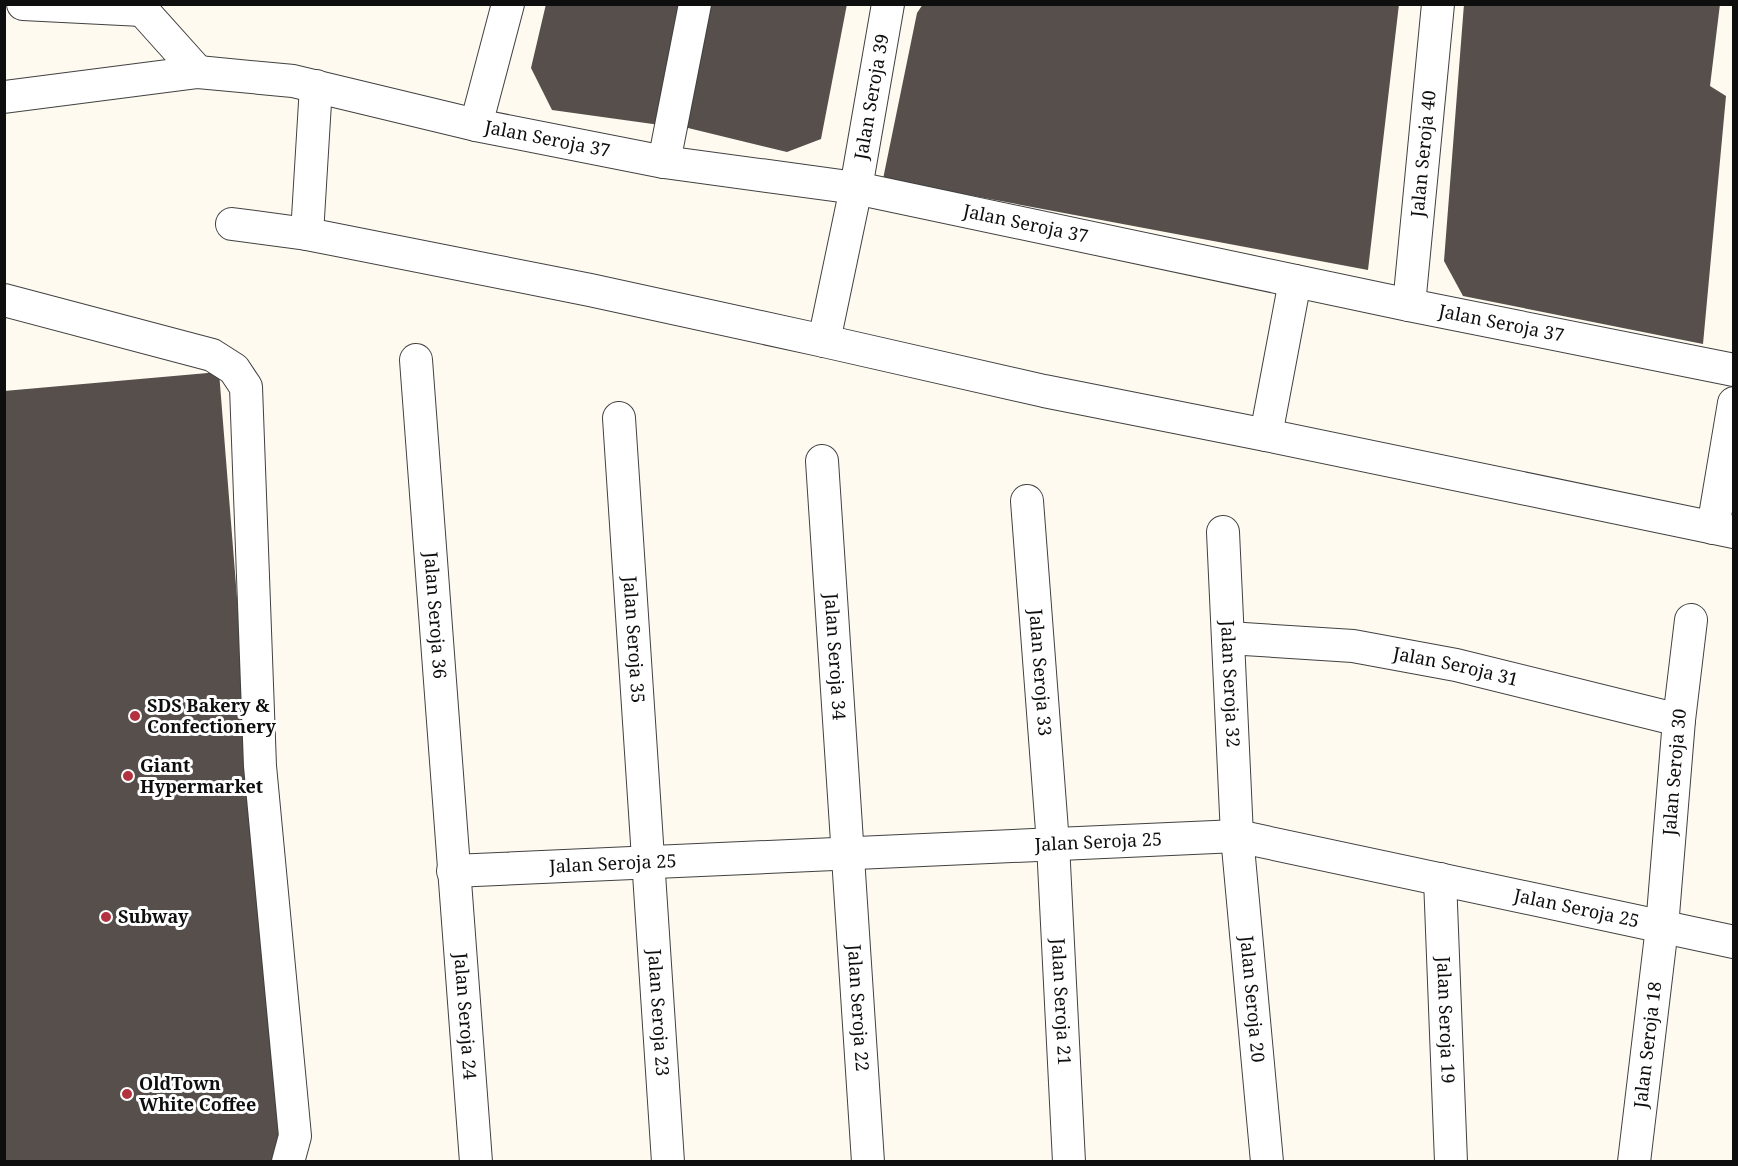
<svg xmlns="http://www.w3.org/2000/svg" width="1738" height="1166" font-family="'Noto Serif',serif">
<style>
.building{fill:#564f4b}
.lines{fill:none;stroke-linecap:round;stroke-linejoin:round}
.minor-casing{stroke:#414141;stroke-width:34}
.minor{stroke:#fff;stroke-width:32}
.poi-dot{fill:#b23240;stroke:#fff;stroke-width:2}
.labels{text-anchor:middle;stroke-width:6;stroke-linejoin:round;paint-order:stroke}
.street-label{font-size:18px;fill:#0e0e0e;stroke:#fff}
.poi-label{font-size:18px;font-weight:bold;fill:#0e0e0e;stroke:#fff;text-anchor:start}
</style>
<rect width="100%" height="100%" fill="#fefaf0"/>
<path class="building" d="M546,4H684L660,125L552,110L531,68Z
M710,4H847L821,139L787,152L684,127Z
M923,4H1399L1368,270L883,179L917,13Z
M1464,4H1720L1710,86L1726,96L1703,344L1463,296L1444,261Z
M219,372L282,1162H4V391Z"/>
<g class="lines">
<defs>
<g id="minor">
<path d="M23,4L142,10"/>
<path d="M137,4L198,72"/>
<path id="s1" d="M4,97L198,72L293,81L476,125L664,162L856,188L1409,305L1734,370"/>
<path d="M476,125L508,4"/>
<path d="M664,162L695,4"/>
<path d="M232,224L307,234L590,290L824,341L1044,391L1266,435L1734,532"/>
<path d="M307,234L316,86"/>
<path d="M4,300L212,355L234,369L246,387L260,766L295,1136L288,1162"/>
<path id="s2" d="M1409,305L1438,4"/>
<path id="s3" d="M824,341L856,188L888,4"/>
<path id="s4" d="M416,360L476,1162"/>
<path id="s5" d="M619,418L668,1162"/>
<path d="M1266,435L1295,281"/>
<path id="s6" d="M822,461L868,1162"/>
<path id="s7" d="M1027,501L1053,844L1069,1162"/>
<path d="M1713,528L1734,403"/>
<path id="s8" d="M1223,532L1237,836L1267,1162"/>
<path id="s9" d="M1228,638L1353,646L1456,665L1679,720"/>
<path id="s10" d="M453,871L1237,836L1734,942"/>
<path id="s11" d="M1440,879L1451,1162"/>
<path id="s12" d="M1634,1162L1662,927L1679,720L1691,620"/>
</g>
</defs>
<use href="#minor" class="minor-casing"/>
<use href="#minor" class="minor"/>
</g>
<g class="poi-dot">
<circle cx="135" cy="716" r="6"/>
<circle cx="128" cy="776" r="6"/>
<circle cx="106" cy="917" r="6"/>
<circle cx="127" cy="1094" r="6"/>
</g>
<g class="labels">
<g class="street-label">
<text dy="6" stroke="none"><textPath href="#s3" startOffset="249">Jalan Seroja 39</textPath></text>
<text dy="6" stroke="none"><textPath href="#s1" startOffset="552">Jalan Seroja 37</textPath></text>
<text dy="6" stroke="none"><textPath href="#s2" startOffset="152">Jalan Seroja 40</textPath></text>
<text dy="6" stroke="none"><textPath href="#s1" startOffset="1038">Jalan Seroja 37</textPath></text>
<text dy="6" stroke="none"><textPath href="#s1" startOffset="1524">Jalan Seroja 37</textPath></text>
<text dy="6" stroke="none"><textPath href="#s4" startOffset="256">Jalan Seroja 36</textPath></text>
<text dy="6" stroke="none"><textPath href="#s5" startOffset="222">Jalan Seroja 35</textPath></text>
<text dy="6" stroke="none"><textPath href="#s6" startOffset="196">Jalan Seroja 34</textPath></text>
<text dy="6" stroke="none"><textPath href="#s9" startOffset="230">Jalan Seroja 31</textPath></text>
<text dy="6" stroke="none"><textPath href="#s7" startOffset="172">Jalan Seroja 33</textPath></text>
<text dy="6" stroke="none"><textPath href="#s8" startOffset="152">Jalan Seroja 32</textPath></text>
<text dy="6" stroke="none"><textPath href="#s12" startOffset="392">Jalan Seroja 30</textPath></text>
<text dy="6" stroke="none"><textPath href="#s10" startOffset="646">Jalan Seroja 25</textPath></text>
<text dy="6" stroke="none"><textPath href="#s10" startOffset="160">Jalan Seroja 25</textPath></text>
<text dy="6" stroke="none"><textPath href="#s10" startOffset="1132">Jalan Seroja 25</textPath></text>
<text dy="6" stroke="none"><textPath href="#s8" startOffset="468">Jalan Seroja 20</textPath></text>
<text dy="6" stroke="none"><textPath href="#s7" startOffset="502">Jalan Seroja 21</textPath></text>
<text dy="6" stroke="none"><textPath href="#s6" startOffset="548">Jalan Seroja 22</textPath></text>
<text dy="6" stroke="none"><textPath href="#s5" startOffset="596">Jalan Seroja 23</textPath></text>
<text dy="6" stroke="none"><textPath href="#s4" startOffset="658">Jalan Seroja 24</textPath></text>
<text dy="6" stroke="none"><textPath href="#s11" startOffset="141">Jalan Seroja 19</textPath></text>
<text dy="6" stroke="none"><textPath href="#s12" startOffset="118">Jalan Seroja 18</textPath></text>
</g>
<g class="poi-label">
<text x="147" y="712">SDS Bakery &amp;<tspan x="147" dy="21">Confectionery</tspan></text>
<text x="140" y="772">Giant<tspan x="140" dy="21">Hypermarket</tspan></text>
<text x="118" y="923">Subway</text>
<text x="139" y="1090">OldTown<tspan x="139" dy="21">White Coffee</tspan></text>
</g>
</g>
<rect width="1738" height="1166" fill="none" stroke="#0e0e0e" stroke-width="12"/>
</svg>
